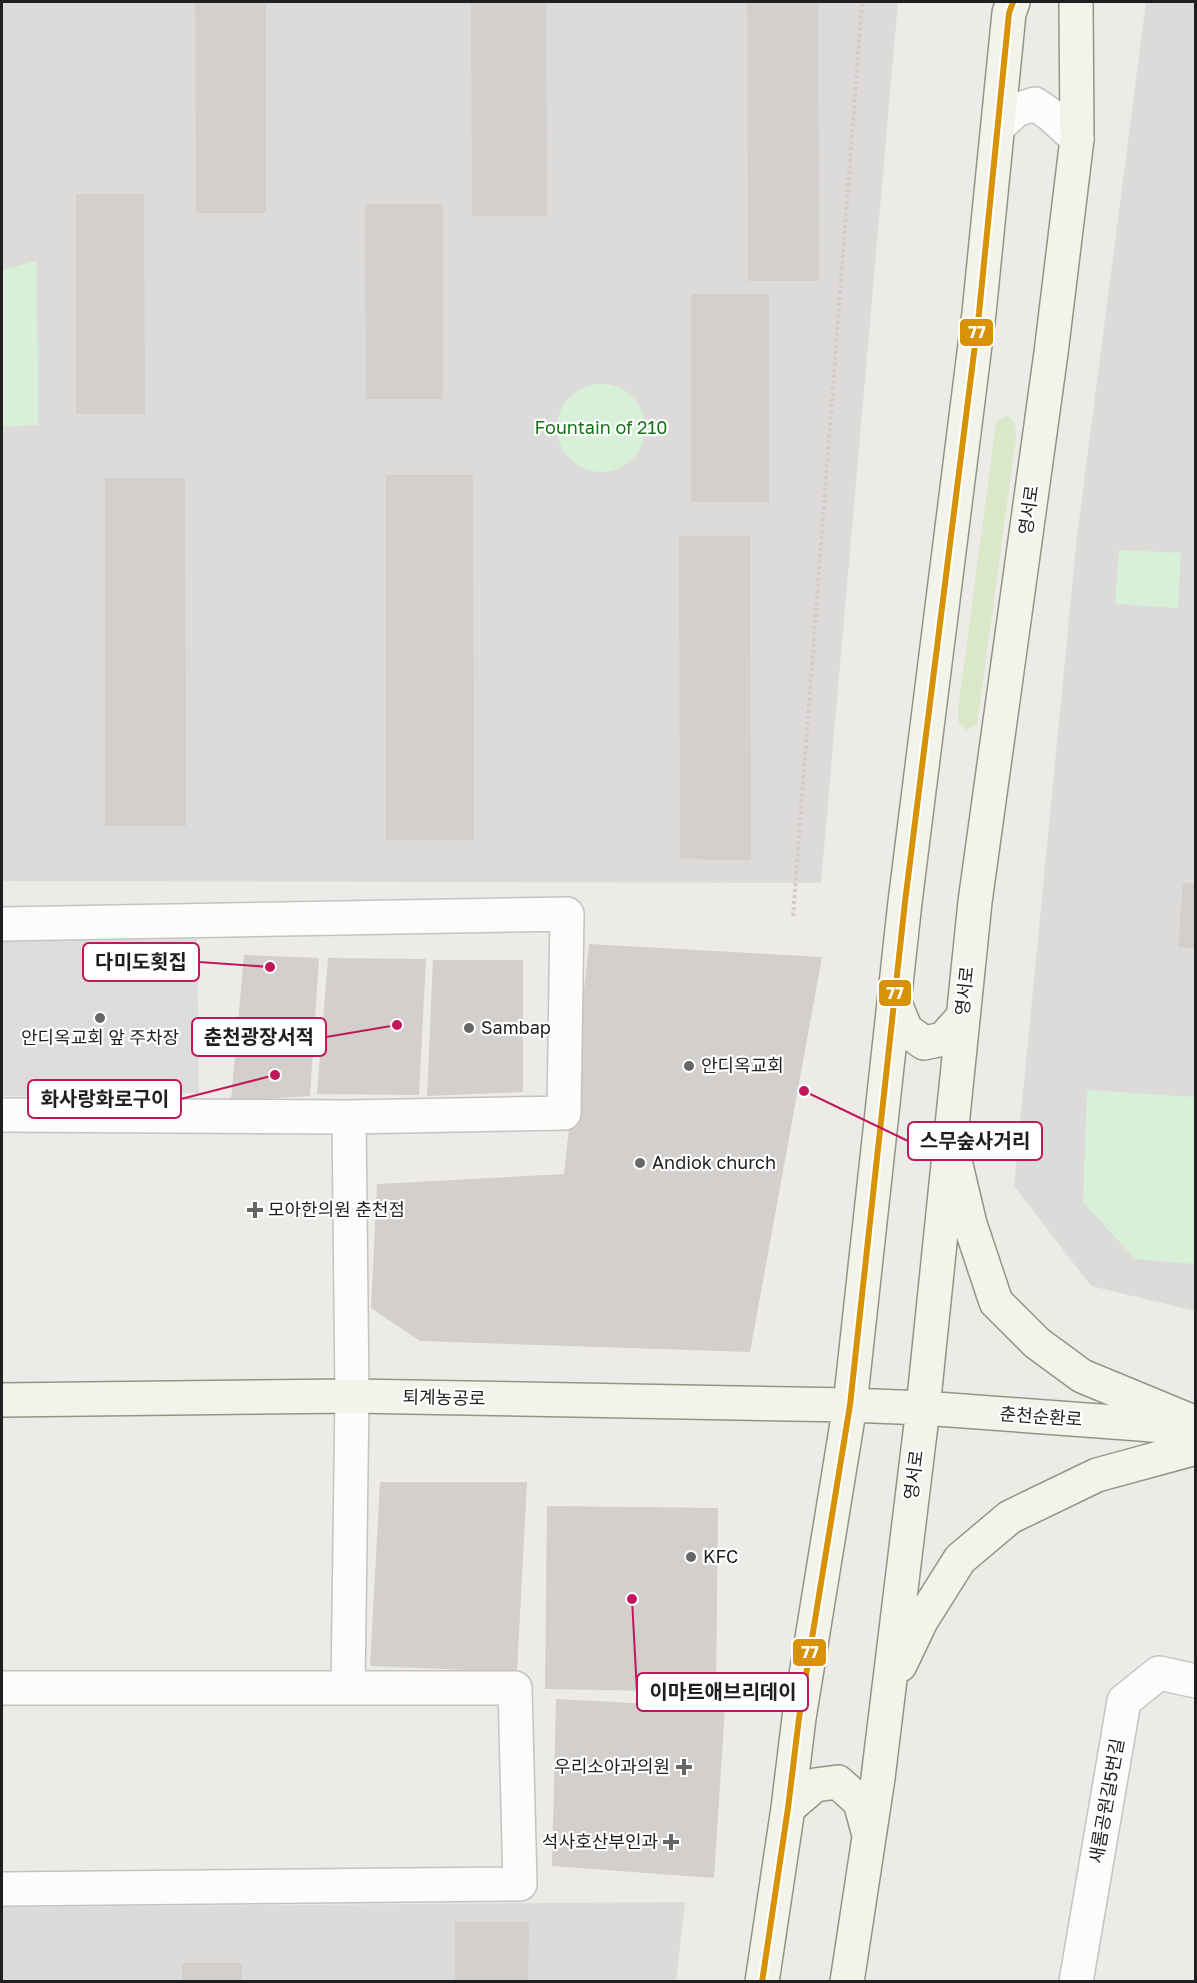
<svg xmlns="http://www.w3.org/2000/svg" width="1197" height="1983" font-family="'Golos Text','Noto Sans KR',sans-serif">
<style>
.residential{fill:#dcdbd9}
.grass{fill:#dae7c9}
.park{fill:#d8f0d7}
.parking{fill:#dddcdb}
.building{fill:#d2cfcd}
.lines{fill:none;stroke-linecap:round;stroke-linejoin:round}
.street-casing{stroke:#c4c3c2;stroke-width:36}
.secondary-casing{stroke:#949581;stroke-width:36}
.path{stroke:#d6c9c7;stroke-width:4;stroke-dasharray:3 3;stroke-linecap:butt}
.street{stroke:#fcfcfc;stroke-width:33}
.secondary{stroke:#f3f3eb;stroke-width:33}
.bus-1-casing{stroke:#fff;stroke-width:10}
.bus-1{stroke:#d79205;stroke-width:6}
.poi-dot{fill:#676665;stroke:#fff;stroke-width:2}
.labels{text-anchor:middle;stroke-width:4.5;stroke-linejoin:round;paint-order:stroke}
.park-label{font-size:18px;fill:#15741a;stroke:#fff}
.street-label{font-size:18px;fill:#1f1f1f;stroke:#fff}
.poi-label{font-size:18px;fill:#1f1f1f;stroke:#fff;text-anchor:start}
.leader{fill:none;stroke:#c2185b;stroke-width:2}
.callout-dot{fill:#c2185b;stroke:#fff;stroke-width:2}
.callout{fill:#fff;stroke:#c2185b;stroke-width:2}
.callout-label{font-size:20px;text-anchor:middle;font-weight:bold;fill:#1f1f1f}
.line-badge{stroke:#fff;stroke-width:2}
.badge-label{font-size:16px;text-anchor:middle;font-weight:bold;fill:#fff}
</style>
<rect width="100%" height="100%" fill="#edebe8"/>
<path class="residential" d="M2,2H898L821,883L2,881Z
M1146,2H1195V1311L1091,1286L1014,1186L1077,536Z
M685,1902L676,1982L2,1981V1907Z"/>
<path class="grass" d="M1007,416C1016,420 1016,429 1016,438L977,725L967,730C957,726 958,719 958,710L996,423L1001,418Z"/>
<path class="park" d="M37,261L38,425L2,427V270Z
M557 428a44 44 0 1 1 88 0a44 44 0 1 1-88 0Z
M1119,550L1181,553L1178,608L1115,604Z
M1087,1090L1195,1097V1264L1135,1259L1083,1202Z"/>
<path class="parking" d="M197,939L199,1093L2,1096V942Z"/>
<path class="building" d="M195,2H266V213H196Z
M471,2H546L547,216H472Z
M747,2H818L819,281H748Z
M76,194H144L145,414H76Z
M365,204H443V399H366Z
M691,294H769V502H691Z
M386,475H473L474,840H386Z
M105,478H185L186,826H105Z
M679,536H750L751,860L680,859Z
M1183,883L1196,884V948L1178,947Z
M589,944L822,957L750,1352L420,1341L371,1308L377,1184L564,1174Z
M244,955L319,958L310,1096L231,1101Z
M328,958L426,959L419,1095L317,1094Z
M433,960H523V1092L427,1096Z
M380,1482H527L517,1672L370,1666Z
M547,1506L718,1508L716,1692L545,1689Z
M556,1699L725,1708L714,1878L552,1866Z
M455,1922H529L528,1982H455Z
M182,1963H242V1982H182Z"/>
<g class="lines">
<defs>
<path id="street" d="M998,127L1016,110L1035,104L1051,115L1077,139
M2,924L567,914L564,1113L349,1117L2,1115
M2,1688H515L520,1884L2,1889
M348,1688L352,1396L349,1117
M1076,1982L1124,1701L1159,1673L1196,1681"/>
<path id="secondary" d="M895,1003L906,1030L924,1043L943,1039L962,1018
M956,1165L970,1224L996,1302L1037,1343L1082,1376L1186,1419
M2,1400L352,1396L850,1405L923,1408L1140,1424L1174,1427L1196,1431
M900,1665L921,1621L960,1559L1010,1517L1097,1475L1196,1448
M788,1808L815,1785L838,1782L860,1802L869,1835
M762,1982L788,1808L799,1718L850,1405L905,902L979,313L1009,13L1013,2
M847,1982L878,1778L923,1408L975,902L1051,353L1077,139L1076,2"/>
</defs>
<use href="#street" class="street-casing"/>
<use href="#secondary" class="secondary-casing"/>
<path class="path" d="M793,916L862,2"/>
<use href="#street" class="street"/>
<use href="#secondary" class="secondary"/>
<defs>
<path id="bus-1" d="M762,1982L788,1808L799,1718L850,1405L905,902L979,313L1009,13L1013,2"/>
</defs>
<use href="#bus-1" class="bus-1-casing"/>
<use href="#bus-1" class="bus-1"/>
</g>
<g class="poi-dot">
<circle cx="100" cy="1018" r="6"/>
<circle cx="469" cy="1028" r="6"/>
<circle cx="689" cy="1066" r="6"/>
<circle cx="640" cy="1163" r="6"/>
<path d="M252 1201h6v6h6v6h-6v6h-6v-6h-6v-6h6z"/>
<circle cx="691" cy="1557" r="6"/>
<path d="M681 1758h6v6h6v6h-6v6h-6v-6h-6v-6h6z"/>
<path d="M668 1833h6v6h6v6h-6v6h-6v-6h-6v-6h6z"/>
</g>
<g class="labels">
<g class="park-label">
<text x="601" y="434">Fountain of 210</text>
</g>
<g class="street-label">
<text transform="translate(1029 510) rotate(-82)" y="6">영서로</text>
<text transform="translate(965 991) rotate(-84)" y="6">영서로</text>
<text transform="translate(444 1398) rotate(1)" y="6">퇴계농공로</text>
<text transform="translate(1041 1417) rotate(4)" y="6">춘천순환로</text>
<text transform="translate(914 1475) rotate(-83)" y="6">영서로</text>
<text transform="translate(1107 1801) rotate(-80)" y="6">새롬공원길5번길</text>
</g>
<g class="poi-label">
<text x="481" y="1034">Sambap</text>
<text x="100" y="1044" text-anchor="middle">안디옥교회 앞 주차장</text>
<text x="701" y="1072">안디옥교회</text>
<text x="652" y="1169">Andiok church</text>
<text x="268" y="1216">모아한의원 춘천점</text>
<text x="703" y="1563">KFC</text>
<text x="670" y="1773" text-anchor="end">우리소아과의원</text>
<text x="658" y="1848" text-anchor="end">석사호산부인과</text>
</g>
</g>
<path class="leader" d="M270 967L199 962M397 1025L326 1037M275 1075L181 1099M804 1091L908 1141M632 1599L637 1692"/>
<g class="callout-dot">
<circle cx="270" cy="967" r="6"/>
<circle cx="397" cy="1025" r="6"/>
<circle cx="275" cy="1075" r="6"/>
<circle cx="804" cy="1091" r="6"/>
<circle cx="632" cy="1599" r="6"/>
</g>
<g class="callout">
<rect x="83" y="943" width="116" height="38" rx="6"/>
<rect x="192" y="1018" width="134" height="38" rx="6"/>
<rect x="28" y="1080" width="153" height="38" rx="6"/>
<rect x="908" y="1122" width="134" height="38" rx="6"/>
<rect x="637" y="1673" width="171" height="38" rx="6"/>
</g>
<g class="callout-label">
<text x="141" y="969">다미도횟집</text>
<text x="259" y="1044">춘천광장서적</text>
<text x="105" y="1106">화사랑화로구이</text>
<text x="975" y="1148">스무숲사거리</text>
<text x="723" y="1699">이마트애브리데이</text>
</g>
<g class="line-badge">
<rect x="959" y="318" width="35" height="29" rx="6" fill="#d79205"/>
<rect x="878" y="979" width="34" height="28" rx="6" fill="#d79205"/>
<rect x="792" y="1638" width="35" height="29" rx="6" fill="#d79205"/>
</g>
<g class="badge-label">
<text x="977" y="338">77</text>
<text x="895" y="999">77</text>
<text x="810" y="1658">77</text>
</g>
<rect width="1197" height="1983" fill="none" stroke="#1f1f1f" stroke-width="6"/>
</svg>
